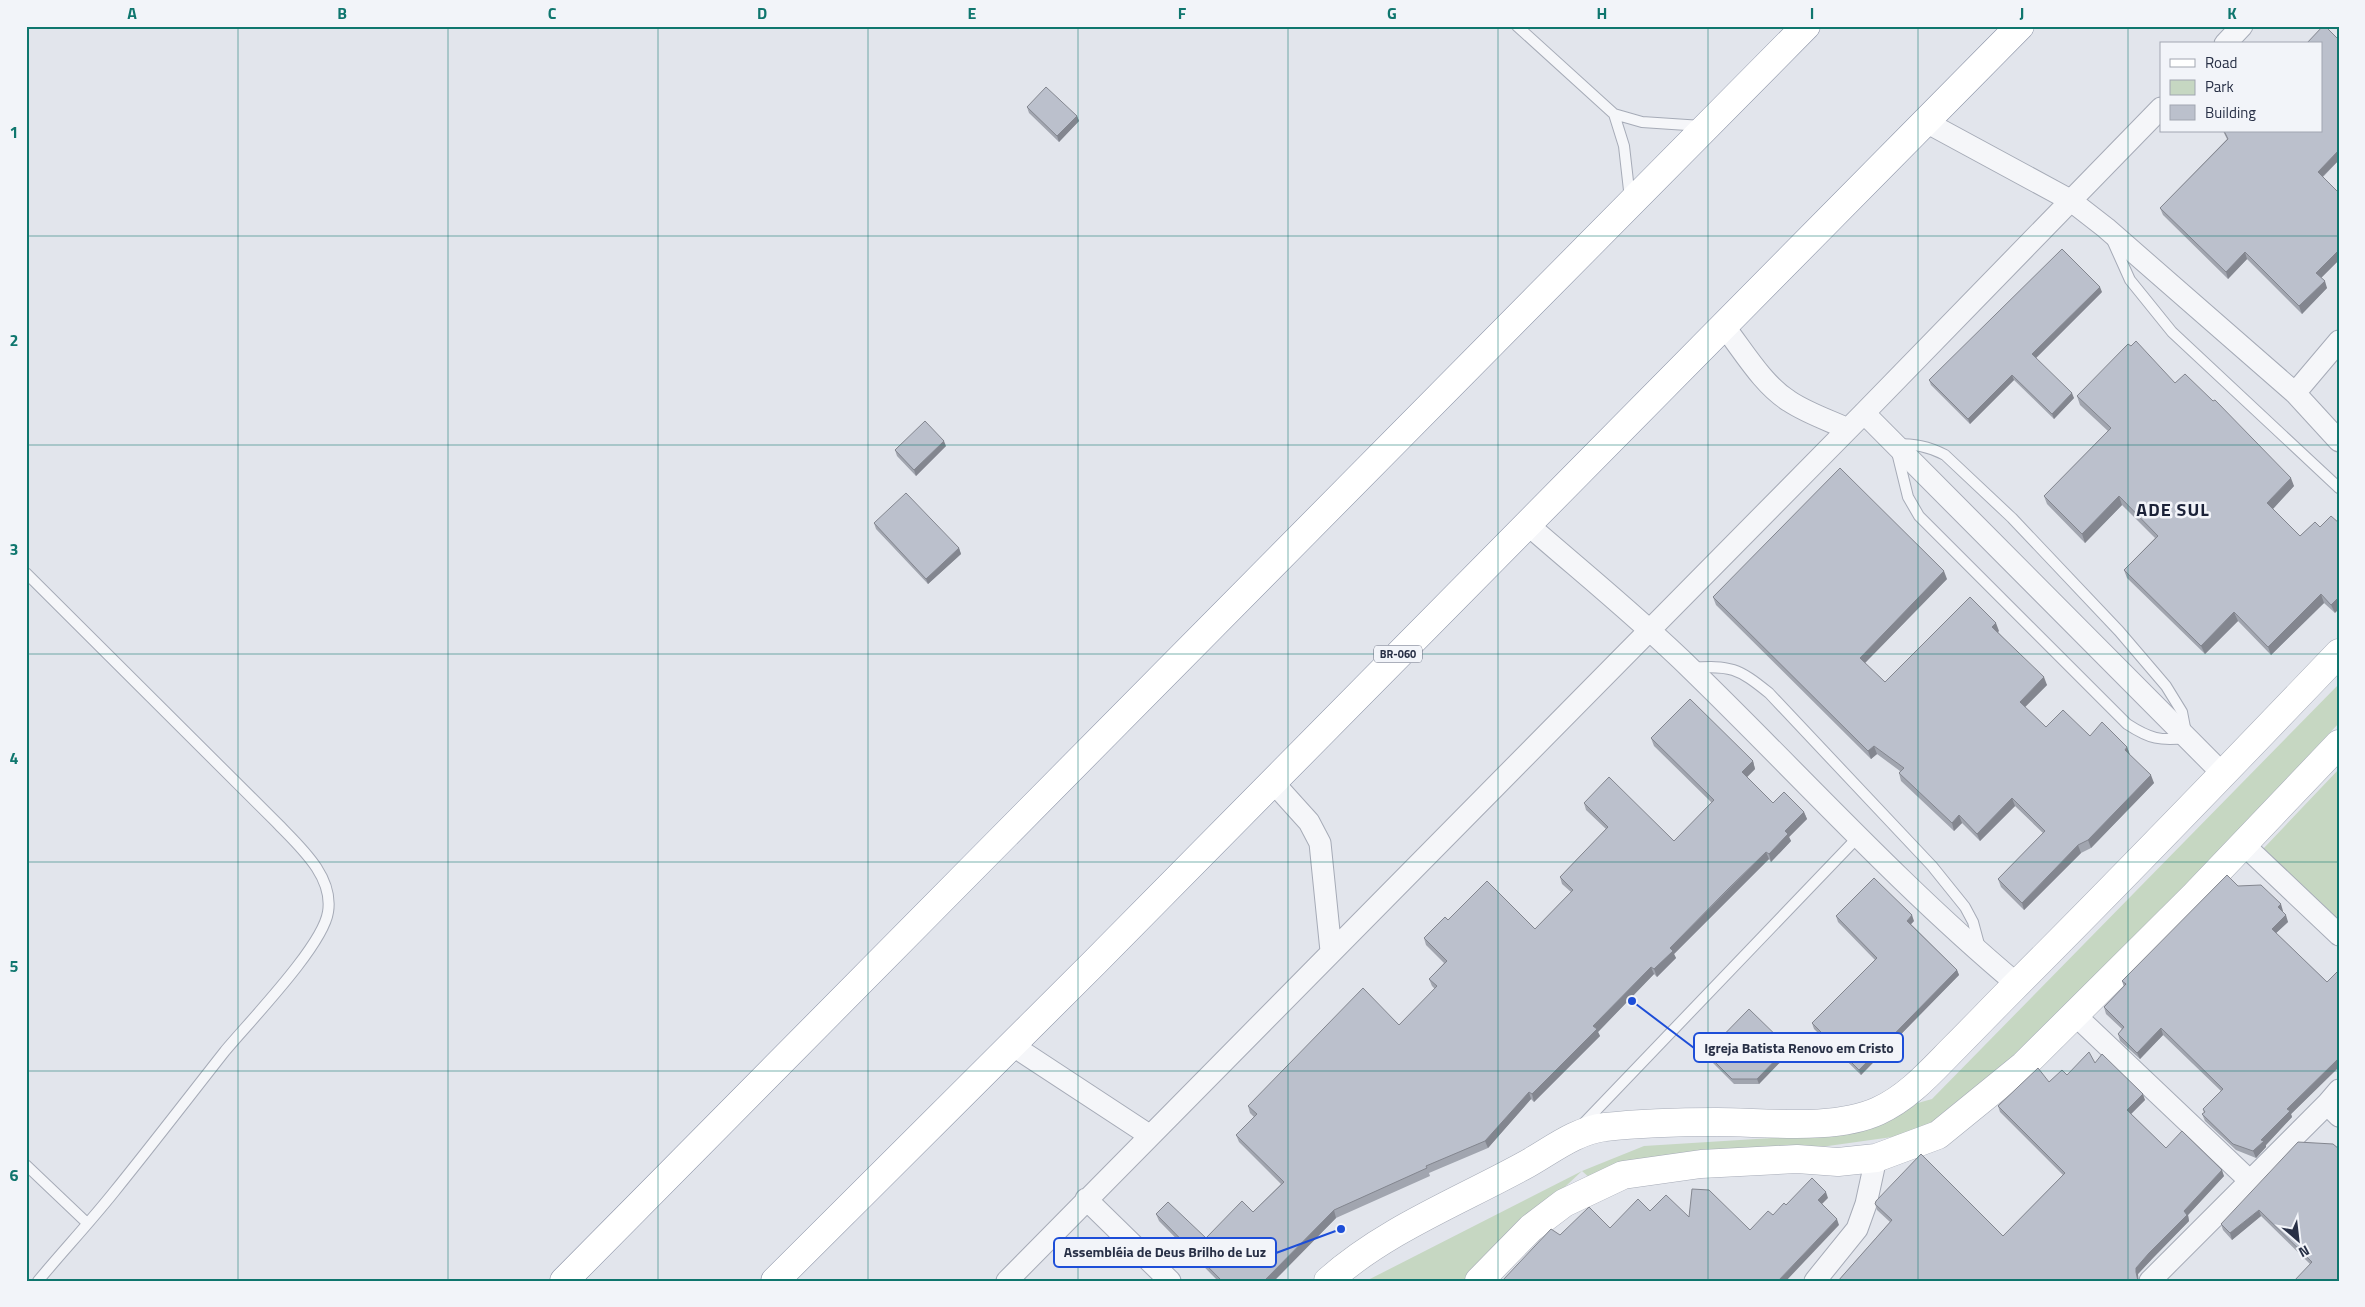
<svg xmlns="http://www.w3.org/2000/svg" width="2365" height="1307" font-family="'Titillium Web',sans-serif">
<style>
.green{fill:#c6d7c2}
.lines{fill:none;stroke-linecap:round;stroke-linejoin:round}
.lane-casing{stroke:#a6abb7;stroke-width:12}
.street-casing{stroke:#a6abb7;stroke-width:23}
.secondary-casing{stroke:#a6abb7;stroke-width:29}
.highway-casing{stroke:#8890a4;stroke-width:29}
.lane{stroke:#f5f6f9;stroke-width:10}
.street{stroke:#f5f6f9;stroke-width:21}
.secondary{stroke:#fff;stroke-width:28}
.highway{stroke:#fff;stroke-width:28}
.wall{fill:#a1a5af}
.shaded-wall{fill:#83868f}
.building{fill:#bbc0cc;stroke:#83868f}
.grid{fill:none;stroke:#0f766e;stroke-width:1;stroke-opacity:0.55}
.labels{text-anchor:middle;stroke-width:5;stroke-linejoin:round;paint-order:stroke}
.shield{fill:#f2f4f9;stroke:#656b7c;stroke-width:1}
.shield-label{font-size:11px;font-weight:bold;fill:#283046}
.district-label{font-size:18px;font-weight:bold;letter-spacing:1px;fill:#1a2137;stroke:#f2f4f9}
.leader{fill:none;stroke:#1d4ed8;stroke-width:2}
.callout-dot{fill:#1d4ed8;stroke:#f2f4f9;stroke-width:2}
.callout{fill:#f2f4f9;stroke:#1d4ed8;stroke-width:2}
.callout-label{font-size:14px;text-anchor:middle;font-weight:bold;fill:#283046}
.neatline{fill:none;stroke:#0f766e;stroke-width:2}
.grid-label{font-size:16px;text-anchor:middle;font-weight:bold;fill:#0f766e}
</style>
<rect width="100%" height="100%" fill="#e2e5ec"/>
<path class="green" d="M2339,684V723L2032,1050L1935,1131L1591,1179L1582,1171L1464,1281H1366L1582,1171L1644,1146L1802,1136L1932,1099Z
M2339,769V933L2263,849Z"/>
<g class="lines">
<defs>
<path id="lane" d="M1517,26L1614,114L1642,122L1702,126
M1614,114L1624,146L1630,199
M2112,240L2130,280L2172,332L2339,488
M1895,444C1914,444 1928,446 1945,455L2012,518L2119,631L2166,686L2182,712L2187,738C2160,741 2150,739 2127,724L1919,516L1908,497Z
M26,573L277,823C299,846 334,876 328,912C323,946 249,1022 225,1051C188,1098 152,1145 114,1192C90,1222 63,1251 38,1281
M1690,668C1731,665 1738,668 1769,693L1932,866L1965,907L1973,922L1980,948
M1583,1124L1859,836
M26,1165L87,1223"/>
<path id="street" d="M2225,44L2242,26
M1926,122L2070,200L2106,228L2295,393L2339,441
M1723,325C1743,350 1762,384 1789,401C1807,413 1828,420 1848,429
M2295,393L2339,341
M1864,413L2223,774
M1527,524C1582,572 1639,618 1691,669C1799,774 1901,887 2017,984
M1272,781L1309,822L1320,843L1331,951
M2243,844L2339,935
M2075,1015L2249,1180
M1012,1045L1149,1135
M2339,1090L2327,1104L2339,1116
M1086,1199L1170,1281
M1007,1281L1864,413L2161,108
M1815,1281L1857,1229L1866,1204L1876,1158
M2150,1281L2327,1104"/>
<path id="secondary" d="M1328,1281C1385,1230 1460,1201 1527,1164C1552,1150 1575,1131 1605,1127C1642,1123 1680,1122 1717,1122C1765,1122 1835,1131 1878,1111C1909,1097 1932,1070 1955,1047C1974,1028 1993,1008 2012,989C2122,879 2231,766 2339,653
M1479,1281L1531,1228L1564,1203L1623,1175L1701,1164L1797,1159L1838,1162L1876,1158L1938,1135L2024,1065L2195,895L2339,744"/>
<path id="highway" d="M564,1281L1806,26
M775,1281L1095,962L2020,26"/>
</defs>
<use href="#lane" class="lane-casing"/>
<use href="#street" class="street-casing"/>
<use href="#secondary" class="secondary-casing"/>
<use href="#highway" class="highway-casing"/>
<use href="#lane" class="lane"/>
<use href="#street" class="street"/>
<use href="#secondary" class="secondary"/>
<use href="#highway" class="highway"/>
</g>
<path class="wall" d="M1027,107L1077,116L1079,121L1059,142L1029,113Z
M2223,131H2321L2339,160L2323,177L2339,193V260L2321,278L2327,288L2302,314L2247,259L2228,279L2163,215L2160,208L2227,139Z
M2102,292L2036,358L2074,398L2054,419L2014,380L1970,424L1931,385L1929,380Z
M2175,383L2294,486L2273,509L2300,536L2315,522L2335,613L2324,603L2271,655L2238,621L2205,654L2127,578L2124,570L2155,538L2122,505L2085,543L2047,504L2044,496L2108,431L2080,405L2077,396Z
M946,446L916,476L897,456L895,450Z
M874,523L959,548L961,554L928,584L876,529Z
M1947,579L1865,663L1885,682L1999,631L1998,632L2047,685L2025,707L2046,727L2090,736L2127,747L2130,755L2154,783L2091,848L2081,853L2024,910L2001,887L1998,879L2043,833L2015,806L1980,841L1962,823L1954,831L1901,781L1899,773L1900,771L1877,754L1871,759L1716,605L1713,597Z
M1651,738L1753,761L1755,769L1747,777L1773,803L1804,812L1807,819L1789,837L1791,841L1771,862L1769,859L1674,954L1676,958L1657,977L1654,974L1598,1032L1600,1036L1534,1102L1531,1099L1488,1148L1429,1173L1430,1176L1336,1218L1274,1281H1218L1159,1221L1156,1214L1206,1238L1253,1212L1281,1184L1239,1142L1236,1135L1254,1117L1250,1113L1248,1106L1399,1025L1435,989L1432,986L1429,979L1444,963L1426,945L1424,938L1448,920L1535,929L1571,892L1562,884L1560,877L1606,829L1586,810L1584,803L1674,841L1712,803L1654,746Z
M2238,886L2283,911H2282L2288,922L2276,933L2327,982L2339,970V1067L2291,1114L2292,1117L2266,1145V1147L2256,1158L2236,1150L2205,1121L2202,1114L2204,1113L2203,1109L2221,1091L2163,1035L2140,1059L2120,1041L2118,1034L2122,1029L2106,1014L2104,1007L2124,987L2122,981Z
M1836,916L1914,921L1911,924L1957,970L1959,975L1861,1075L1814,1029L1812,1023L1875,960L1838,922Z
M1788,1047L1790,1052L1759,1084H1734L1708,1058L1706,1053Z
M2095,1063L2145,1100L2131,1114L2166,1148L2224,1176L2188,1215L2189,1221L2152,1259L2138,1274L2139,1281H1838L1890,1222L1877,1210L1875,1204L2003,1236L2063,1175L2000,1112L1998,1106L2049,1082Z
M2339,1149V1281L2310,1264L2261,1216L2232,1240L2223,1230L2221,1224Z"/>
<path class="shaded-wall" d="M1077,116L1079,121L1059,142L1057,136Z
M2339,150V160L2320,179L2318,172Z
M2339,250V260L2319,280L2316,273Z
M2245,252L2247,259L2228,279L2226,272Z
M2325,281L2327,288L2302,314L2299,306Z
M2100,287L2102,292L2034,360L2032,354Z
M2012,375L2014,380L1970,424L1968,419Z
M2072,393L2074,398L2054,419L2052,414Z
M944,441L946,446L916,476L914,470Z
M2291,478L2294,486L2270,512L2267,503Z
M2119,496L2122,505L2085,543L2082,534Z
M959,548L961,554L928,584L926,579Z
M1944,571L1947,579L1863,665L1860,658Z
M2321,594L2324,603L2271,655L2268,647Z
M2339,597V609L2335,613L2331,605Z
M2234,612L2238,621L2205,654L2201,646Z
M1996,623L1999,631L1995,635L1992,627Z
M2044,677L2047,685L2022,710L2020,702Z
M1874,746L1877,754L1871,759L1868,751Z
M2127,747L2130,755L2125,750Z
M1753,761L1755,769L1744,780L1742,772Z
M2151,775L2154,783L2091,848L2088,840Z
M2012,798L2015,806L1980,841L1977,834Z
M1804,812L1807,819L1789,837L1791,841L1771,862L1769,854L1785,831Z
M1959,815L1962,823L1954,831L1952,823Z
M2078,845L2081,853L2024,910L2022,903Z
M1766,852L1769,859L1674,954L1676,958L1657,977L1654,969L1670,948Z
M2281,904L2283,911L2280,913L2278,907Z
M1912,915L1914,921L1909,926L1907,921Z
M2286,915L2288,922L2274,935L2272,929Z
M1651,967L1654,974L1598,1032L1600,1036L1534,1102L1532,1094L1593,1026Z
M1957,970L1959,975L1861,1075L1859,1070Z
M2161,1028L2163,1035L2140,1059L2137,1053Z
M1788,1047L1790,1052L1759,1084L1757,1079Z
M2339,1058V1067L2291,1114L2292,1117L2266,1145V1147L2256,1158L2253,1151L2261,1140L2287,1109Z
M1529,1092L1531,1099L1488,1148L1485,1141Z
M2143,1094L2145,1100L2129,1116L2127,1110Z
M2222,1170L2224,1176L2188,1215L2189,1221L2152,1259L2138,1274V1281L2136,1272V1268L2184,1211Z
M1826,1192L1828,1198L1820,1206L1818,1200Z
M1334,1210L1336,1218L1274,1281H1264Z
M2259,1210L2261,1216L2232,1240L2230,1233Z
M1837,1219L1839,1225L1786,1281H1778Z"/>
<path class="building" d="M2323,26H2325L2338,39L2339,38V150L2318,172L2339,193V250L2316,273L2325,281L2299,306L2245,252L2226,272L2160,208L2228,139L2224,131H2321V44H2306Z
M1046,87L1077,116L1057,136L1027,107Z
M2062,249L2100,287L2032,354L2072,393L2052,414L2012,375L1968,419L1929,380Z
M2136,341L2175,383L2185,374L2213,401L2215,400L2291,478L2267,503L2300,536L2315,522L2320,527L2331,516L2339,523V597L2331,605L2321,594L2268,647L2234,612L2201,646L2124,570L2158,536L2119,496L2082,534L2044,496L2111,428L2077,396L2128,344L2131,346Z
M925,421L944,441L914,470L895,450Z
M1840,468L1944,571L1860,658L1885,682L1970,597L1996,623L1992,627L2044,677L2020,702L2046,727L2063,710L2090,736L2102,722L2127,747L2125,750L2151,775L2088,840L2078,845L2022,903L1998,879L2045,831L2012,798L1977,834L1959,815L1952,823L1899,773L1904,768L1874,746L1868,751L1713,597Z
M906,493L959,548L926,579L874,523Z
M1690,699L1753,761L1742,772L1773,803L1784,792L1804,812L1785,831L1788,834L1769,854L1766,852L1728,889L1670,948L1673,951L1654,969L1651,967L1593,1026L1597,1029L1532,1094L1529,1092L1485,1141L1426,1166L1427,1168L1334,1210L1264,1281H1222L1156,1214L1168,1202L1206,1238L1242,1201L1253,1212L1284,1182L1236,1135L1257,1114L1248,1106L1363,988L1399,1025L1437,986L1429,979L1447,961L1424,938L1445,917L1448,920L1487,881L1535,929L1573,890L1560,877L1608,827L1584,803L1609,777L1674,841L1714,800L1651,738Z
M2227,875L2238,886L2261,885L2281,904L2278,907L2286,915L2272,929L2327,982L2339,970V1058L2287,1109L2290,1111L2261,1140L2264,1141L2253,1151L2233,1144L2202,1114L2205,1112L2203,1109L2223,1089L2161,1028L2137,1053L2118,1034L2124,1027L2104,1007L2126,984L2122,981Z
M1874,878L1912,915L1907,921L1957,970L1859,1070L1812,1023L1877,958L1836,916Z
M1749,1009L1788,1047L1757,1079H1732L1706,1053Z
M2089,1052L2095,1063L2102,1054L2143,1094L2127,1110L2166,1148L2182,1131L2222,1170L2184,1211L2187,1215L2149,1253L2136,1268V1272L2138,1281H1838L1892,1220L1875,1204L1876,1201L1921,1154L2003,1236L2065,1173L1998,1106L2038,1068L2049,1082L2062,1070L2067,1075Z
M2298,1142L2333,1144L2339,1149V1281H2294L2312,1262L2259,1210L2230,1233L2221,1224Z
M1812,1178L1826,1192L1818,1200L1837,1219L1778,1281H1502L1551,1229L1560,1235L1589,1207L1610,1228L1638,1199L1650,1211L1666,1195L1689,1217L1692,1189L1709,1190L1750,1230L1768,1211L1773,1215L1784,1203L1786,1205Z"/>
<path class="grid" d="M238,26V1281M448,26V1281M658,26V1281M868,26V1281M1078,26V1281M1288,26V1281M1498,26V1281M1708,26V1281M1918,26V1281M2128,26V1281M26,236H2339M26,445H2339M26,654H2339M26,862H2339M26,1071H2339"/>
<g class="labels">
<rect class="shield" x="1374" y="645.5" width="48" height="17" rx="4"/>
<g class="shield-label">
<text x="1398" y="658">BR-060</text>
</g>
<g class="district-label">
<text x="2173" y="516">ADE SUL</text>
</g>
</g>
<path class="leader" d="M1632 1001L1694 1048M1341 1229L1276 1253"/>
<g class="callout-dot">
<circle cx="1632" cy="1001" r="5"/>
<circle cx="1341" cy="1229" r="5"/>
</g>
<g class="callout">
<rect x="1694" y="1033" width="209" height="29" rx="5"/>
<rect x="1054" y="1238" width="222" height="29" rx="5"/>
</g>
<g class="callout-label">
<text x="1799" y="1053">Igreja Batista Renovo em Cristo</text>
<text x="1165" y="1257">Assembléia de Deus Brilho de Luz</text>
</g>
<rect width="2365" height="1307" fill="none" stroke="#f2f4f9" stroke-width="55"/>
<rect x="2160" y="42" width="162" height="90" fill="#f2f4f9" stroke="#a1a6b1"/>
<rect x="2170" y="59" width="25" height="8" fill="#ffffff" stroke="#a1a6b1"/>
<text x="2205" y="68" font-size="15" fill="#283046">Road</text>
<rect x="2170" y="80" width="25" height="15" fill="#c6d7c2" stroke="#a1a6b1"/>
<text x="2205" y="92" font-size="15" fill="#283046">Park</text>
<rect x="2170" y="105" width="25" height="15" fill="#bbc0cc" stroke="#a1a6b1"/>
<text x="2205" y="118" font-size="15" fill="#283046">Building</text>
<g transform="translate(2298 1240) rotate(152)" stroke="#f2f4f9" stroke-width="4" paint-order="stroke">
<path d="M0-4L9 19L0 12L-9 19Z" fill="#283046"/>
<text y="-8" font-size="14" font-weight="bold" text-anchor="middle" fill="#283046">N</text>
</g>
<rect x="28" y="28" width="2310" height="1252" class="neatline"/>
<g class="grid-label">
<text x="132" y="19">A</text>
<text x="342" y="19">B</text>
<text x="552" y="19">C</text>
<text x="762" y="19">D</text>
<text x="972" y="19">E</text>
<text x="1182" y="19">F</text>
<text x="1392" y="19">G</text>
<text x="1602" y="19">H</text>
<text x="1812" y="19">I</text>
<text x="2022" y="19">J</text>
<text x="2232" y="19">K</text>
<text x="14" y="138">1</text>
<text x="14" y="346">2</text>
<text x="14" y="555">3</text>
<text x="14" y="764">4</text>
<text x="14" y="972">5</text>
<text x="14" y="1181">6</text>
</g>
</svg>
